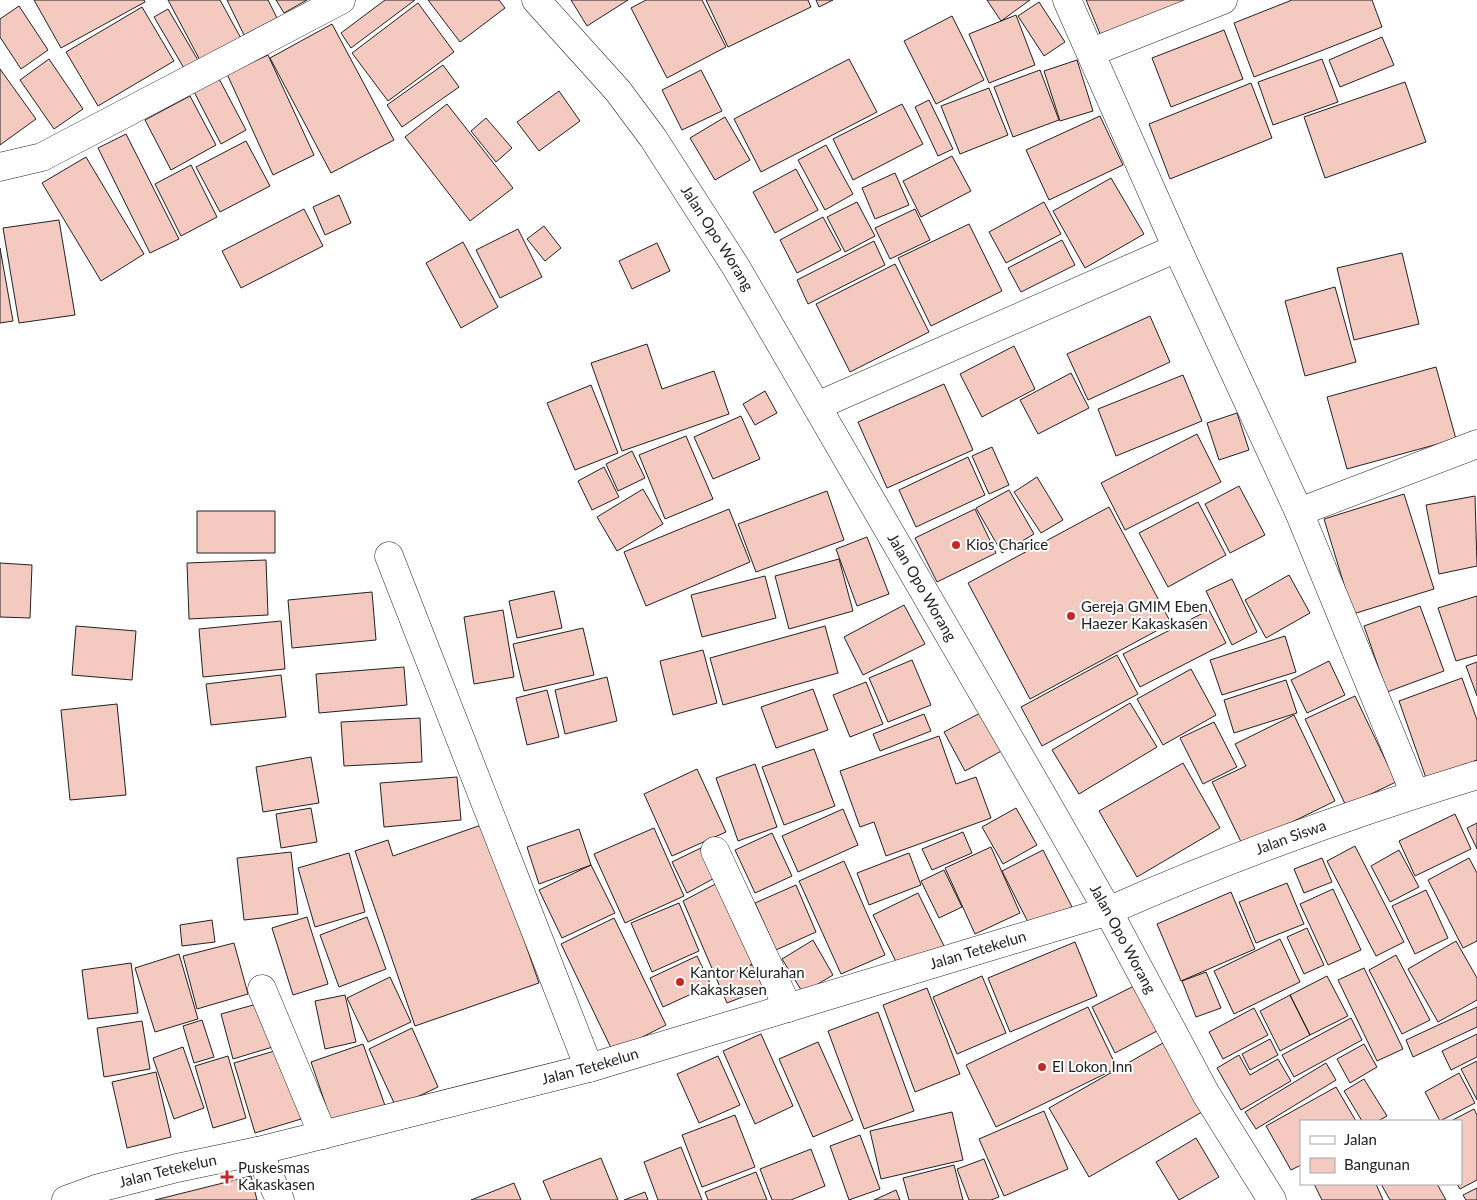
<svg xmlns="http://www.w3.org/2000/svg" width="1477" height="1200" font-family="Lato,sans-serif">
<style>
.building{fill:#f3c9c0;stroke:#222}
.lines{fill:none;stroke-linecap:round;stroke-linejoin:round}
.minor-casing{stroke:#222;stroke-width:29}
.minor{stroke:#fff;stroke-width:28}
.poi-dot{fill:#c62828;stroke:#fff;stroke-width:2}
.labels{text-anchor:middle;stroke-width:4;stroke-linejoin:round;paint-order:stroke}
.street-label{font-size:15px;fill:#222;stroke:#fff}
.poi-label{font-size:15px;fill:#222;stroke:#fff;text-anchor:start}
</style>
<rect width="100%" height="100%" fill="#fff"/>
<path class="building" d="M34,0H144L145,2L61,48Z
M168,0H220L243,42L202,64Z
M227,0H268L277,18L244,35Z
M276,0H307L284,13Z
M385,0H415L351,48L341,33Z
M428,0H499L505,8L460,42Z
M571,0H628L587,26Z
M646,0H702L726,47L667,78L631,8Z
M706,0H808L811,7L728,47Z
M816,0H833L819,7Z
M987,0H1030L1001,21Z
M1086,0H1189L1101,36Z
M1292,0H1372L1382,27L1254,77L1234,23Z
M1039,2L1065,42L1044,56L1018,16Z
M418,3L454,52L388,101L352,53Z
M19,6L48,50L21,69L0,37V19Z
M142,7L174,61L98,106L66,52Z
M168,9L202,67L188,75L154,17Z
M1016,15L1035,65L989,83L969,34Z
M952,16L984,80L936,104L904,41Z
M332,24L394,140L331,173L270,58Z
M1224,30L1243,79L1171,107L1152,58Z
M1382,37L1394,65L1340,87L1329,60Z
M268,55L314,155L273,175L227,74Z
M49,59L83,109L54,129L20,80Z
M849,59L877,112L761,172L734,119Z
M1322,59L1338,102L1273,125L1258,82Z
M1077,60L1093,111L1060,121L1044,71Z
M443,65L459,87L402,127L387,105Z
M0,69L36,119L0,145Z
M701,70L722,111L682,130L662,90Z
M1040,70L1059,120L1013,137L994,87Z
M216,73L246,130L221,144L191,86Z
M1405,82L1426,142L1325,178L1304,117Z
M1251,83L1272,138L1170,179L1149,124Z
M989,88L1008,135L960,154L941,106Z
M559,91L580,121L539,151L517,122Z
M190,96L216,145L171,170L145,120Z
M929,100L953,149L938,156L915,107Z
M447,104L513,188L470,221L405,137Z
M902,104L923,144L853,180L833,139Z
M1100,116L1123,165L1049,200L1026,150Z
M725,117L750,160L715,180L690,138Z
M486,118L512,148L496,162L471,131Z
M126,134L179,239L150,253L98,148Z
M246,141L270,186L220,212L196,167Z
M826,145L853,194L825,210L798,160Z
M952,156L971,191L921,217L903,181Z
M86,157L144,254L101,281L42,183Z
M191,165L217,217L181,236L155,184Z
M796,169L818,210L775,233L753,192Z
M895,173L909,205L875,219L862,188Z
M1111,178L1144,234L1085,268L1053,211Z
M339,195L351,223L325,235L313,207Z
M857,202L875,236L845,252L827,217Z
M1044,202L1061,234L1006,263L989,232Z
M304,209L323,246L241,288L222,251Z
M915,209L930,240L890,259L875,228Z
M823,217L841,250L797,273L780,240Z
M59,220L75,315L19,323L3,228Z
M969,224L1002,291L931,326L898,258Z
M544,226L561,248L545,261L527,239Z
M518,229L542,277L500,298L476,250Z
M1062,240L1075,265L1021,292L1008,268Z
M874,241L885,265L808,304L797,280Z
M463,242L498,307L461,328L426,263Z
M657,243L670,271L632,289L619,261Z
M0,248L13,321L0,323Z
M1402,253L1419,324L1354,340L1337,268Z
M895,264L929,332L850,372L816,304Z
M1335,287L1356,362L1305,376L1285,301Z
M1150,316L1170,362L1088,400L1067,354Z
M647,344L662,389L714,371L729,414L622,451L591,363Z
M1014,346L1035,389L982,417L960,374Z
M1436,367L1456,439L1347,469L1327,397Z
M1071,373L1089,408L1038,434L1020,400Z
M1183,375L1202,421L1116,456L1098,409Z
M944,384L973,450L887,488L858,422Z
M591,385L618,453L575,470L547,403Z
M765,391L777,413L755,425L743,404Z
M1237,413L1249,450L1219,460L1207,423Z
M741,416L760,459L713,479L694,437Z
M1197,434L1221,482L1125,530L1101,483Z
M686,436L713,499L665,519L639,455Z
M992,447L1009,485L989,494L972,456Z
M632,451L645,478L618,491L606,464Z
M968,457L985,495L916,527L899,490Z
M604,467L619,497L592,510L578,481Z
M1037,477L1063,520L1041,533L1014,492Z
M1239,486L1265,535L1230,553L1205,504Z
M643,489L663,524L617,551L597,517Z
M1009,490L1034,534L1002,553L976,508Z
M827,491L844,540L756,572L738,524Z
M1404,494L1434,589L1353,614L1324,519Z
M1475,496L1477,566L1439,574L1426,505Z
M1198,502L1226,555L1168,587L1139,533Z
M1109,507L1171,623L1030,699L968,583Z
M729,509L750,562L646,606L624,552Z
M975,509L996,553L937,582L915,538Z
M197,511H275V553H197Z
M867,537L889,594L857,606L836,549Z
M839,559L853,611L789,629L775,576Z
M266,560L268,615L189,619L187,563Z
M0,563L32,565L30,618L0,617Z
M1289,575L1310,613L1266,638L1245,600Z
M765,576L776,618L702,637L691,595Z
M1232,579L1257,632L1232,645L1206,591Z
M554,591L562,628L517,638L509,601Z
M372,592L376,640L292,648L288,600Z
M1477,596V655L1456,661L1438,608Z
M904,605L925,644L863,675L844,637Z
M1420,606L1444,671L1387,692L1364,626Z
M503,610L514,677L474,684L464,617Z
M1209,610L1226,643L1140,687L1123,654Z
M281,621L285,669L203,677L199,629Z
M76,626L136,631L132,680L72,675Z
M825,626L838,673L723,705L710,658Z
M583,628L594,675L524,691L513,644Z
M1285,636L1296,672L1222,695L1210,660Z
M703,650L717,703L673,715L660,661Z
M1117,655L1138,694L1042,746L1021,707Z
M912,660L931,705L888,722L869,678Z
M1329,661L1345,695L1307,713L1291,680Z
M1477,662V696L1466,666Z
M404,667L407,705L319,713L316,674Z
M1191,669L1216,715L1163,745L1137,699Z
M281,675L286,717L211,725L206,684Z
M607,677L617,721L565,734L555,690Z
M1462,678L1477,720V760L1426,778L1399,701Z
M1286,680L1297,713L1234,733L1224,700Z
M866,682L883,724L850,737L833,695Z
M813,689L828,730L776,748L761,707Z
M547,690L559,737L527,745L516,698Z
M1355,696L1396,782L1346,806L1305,719Z
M1130,703L1157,747L1079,794L1052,750Z
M117,704L126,795L70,800L61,710Z
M984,711L1005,749L965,771L944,732Z
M924,714L931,731L880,751L873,734Z
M1294,715L1335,801L1243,846L1212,782L1246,766L1235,744Z
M420,718L422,762L344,766L341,722Z
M1214,722L1237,767L1203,784L1180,738Z
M939,736L956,784L976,777L991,818L886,856L874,822L860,827L840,771Z
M814,749L835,806L784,825L762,767Z
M311,757L319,803L263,812L256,767Z
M1183,763L1220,828L1137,877L1099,811Z
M755,764L777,827L738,841L716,778Z
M697,769L726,832L672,856L644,794Z
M457,777L461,820L384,827L380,783Z
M311,808L317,842L281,848L276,814Z
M1016,808L1037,845L1003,864L982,827Z
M843,809L858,845L798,872L782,836Z
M1455,814L1471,849L1415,876L1399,841Z
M1477,823V849L1467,828Z
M484,824L539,983L415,1026L355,851L388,840L393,856Z
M654,828L684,896L625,923L594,854Z
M579,829L591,865L539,884L527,847Z
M963,832L972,853L932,870L922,849Z
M772,833L792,876L755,893L735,850Z
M705,846L720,875L687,893L672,862Z
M1355,846L1404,942L1376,956L1327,861Z
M991,847L1020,913L975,934L945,868Z
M1043,850L1072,907L1031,928L1002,871Z
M1399,850L1419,887L1390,902L1371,866Z
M291,852L298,914L244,920L237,858Z
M349,853L365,912L315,927L298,868Z
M909,853L921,885L869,905L857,873Z
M1322,858L1332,882L1304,893L1294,869Z
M1469,858L1477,873V941L1463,948L1428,880Z
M844,861L885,955L841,974L799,881Z
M591,865L615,913L562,938L539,890Z
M944,870L962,907L939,918L921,881Z
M723,880L760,961L717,980L683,901Z
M1287,883L1304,924L1256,943L1239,902Z
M796,885L816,932L776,950L755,903Z
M1333,889L1361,950L1328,965L1300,904Z
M1426,890L1448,938L1415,954L1392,906Z
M1231,892L1255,949L1181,981L1157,924Z
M918,893L946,950L901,972L873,915Z
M679,903L699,951L652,972L631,923Z
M307,917L328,984L293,995L272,928Z
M367,917L386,969L339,987L320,935Z
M614,918L666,1025L613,1052L561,944Z
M212,920L215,942L182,946L180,925Z
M1307,928L1324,965L1304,974L1287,937Z
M1280,939L1300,982L1234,1014L1214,971Z
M813,940L833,975L803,993L782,959Z
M1456,941L1477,978V1000L1438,1022L1408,969Z
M1075,942L1097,996L1010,1032L988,978Z
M234,943L248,994L197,1009L183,956Z
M179,954L198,1019L155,1032L135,968Z
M1396,955L1430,1020L1402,1034L1369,970Z
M697,956L711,985L663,1007L650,978Z
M760,961L771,986L727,1003L717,980Z
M131,963L138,1013L88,1019L82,970Z
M1364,968L1403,1049L1377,1061L1338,980Z
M1206,972L1221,1008L1196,1017L1182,981Z
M982,976L1006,1033L957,1054L933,997Z
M1327,976L1348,1016L1310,1035L1290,995Z
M390,977L411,1022L368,1042L347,998Z
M1134,986L1157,1031L1115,1053L1092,1007Z
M927,988L960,1074L915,1092L883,1005Z
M345,995L356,1042L325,1049L315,1001Z
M1290,995L1310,1035L1280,1051L1260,1011Z
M264,1002L276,1046L233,1059L221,1014Z
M1088,1007L1117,1068L996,1127L966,1065Z
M1477,1007V1027L1413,1057L1406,1040Z
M1254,1008L1268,1035L1223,1059L1209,1032Z
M878,1012L914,1111L864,1129L828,1031Z
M1351,1018L1362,1040L1294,1077L1282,1055Z
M202,1020L214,1057L194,1063L183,1026Z
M142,1021L150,1069L104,1077L97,1028Z
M412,1028L438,1087L396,1107L369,1049Z
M761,1034L793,1106L755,1124L723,1051Z
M1477,1034V1057L1451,1070L1442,1051Z
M1270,1039L1278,1055L1250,1070L1242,1054Z
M818,1042L853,1120L813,1137L779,1059Z
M1163,1043L1202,1112L1089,1177L1049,1108Z
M363,1044L387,1111L334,1129L311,1062Z
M1364,1044L1377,1067L1350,1083L1337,1059Z
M183,1047L204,1108L174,1119L153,1058Z
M281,1049L301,1119L255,1133L234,1063Z
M1239,1055L1250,1075L1278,1059L1291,1081L1241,1110L1217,1068Z
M228,1056L246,1118L213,1128L195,1066Z
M718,1056L740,1105L699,1123L677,1074Z
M1477,1061V1100L1461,1069Z
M1326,1063L1336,1080L1256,1129L1245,1112Z
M156,1072L171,1137L127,1148L112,1082Z
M1459,1073L1475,1103L1440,1121L1425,1092Z
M1364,1079L1387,1116L1378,1121H1362L1344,1091Z
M1336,1087L1356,1121H1301V1165L1291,1170L1266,1126Z
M1474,1109L1477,1115V1180L1460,1189L1457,1184H1461V1121H1451Z
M1044,1111L1068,1169L1004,1196L979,1139Z
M952,1112L963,1160L881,1179L870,1131Z
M735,1115L755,1167L702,1187L682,1135Z
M860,1135L880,1189L849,1200L830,1146Z
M1196,1138L1219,1177L1179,1200L1156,1162Z
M681,1147L702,1200H658L644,1162Z
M811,1149L825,1186L791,1200H772L760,1169Z
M601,1158L618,1200H551L543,1181Z
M984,1159L999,1197L991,1200H969L957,1169Z
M954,1165L963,1200H909L903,1178Z
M756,1172L767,1200H708L705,1192Z
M251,1176L257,1200H155Z
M514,1183L521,1200H471Z
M1314,1184H1376L1383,1200H1322Z
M1381,1184H1437L1446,1200H1390Z
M1477,1188V1200H1466L1463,1195Z
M896,1190L900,1200H874Z
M645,1192L648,1200H624Z"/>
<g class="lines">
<defs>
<g id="minor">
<path id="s1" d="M536,0L618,91L653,138L736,267L1049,807L1108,911L1206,1094L1272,1200"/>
<path d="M1067,0L1177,248L1299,512L1415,794"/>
<path d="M1092,52L1223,0"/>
<path d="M0,167L42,157L341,0"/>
<path d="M817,406L1177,248"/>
<path d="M1299,512L1477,444"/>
<path d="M389,556L589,1068"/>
<path d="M715,851L788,1008"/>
<path d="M262,989L323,1135"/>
<path d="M258,1151L280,1200"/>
<path id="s2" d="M66,1200L99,1188L177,1168L258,1151L589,1068L1108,911C1228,858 1352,813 1477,775"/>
</g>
</defs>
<use href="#minor" class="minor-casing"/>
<use href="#minor" class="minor"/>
</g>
<g class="poi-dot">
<circle cx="956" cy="545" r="5"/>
<circle cx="1071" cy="616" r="5"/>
<circle cx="680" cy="982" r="5"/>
<circle cx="1042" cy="1067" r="5"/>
<path d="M224.5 1169.5h5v5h5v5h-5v5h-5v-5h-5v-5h5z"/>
</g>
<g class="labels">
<g class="street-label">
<text dy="5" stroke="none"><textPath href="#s1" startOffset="300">Jalan Opo Worang</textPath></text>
<text dy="5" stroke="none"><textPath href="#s1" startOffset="705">Jalan Opo Worang</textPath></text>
<text dy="5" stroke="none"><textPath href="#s2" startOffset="1279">Jalan Siswa</textPath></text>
<text dy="5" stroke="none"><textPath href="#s1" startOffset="1110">Jalan Opo Worang</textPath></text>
<text dy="5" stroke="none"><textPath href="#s2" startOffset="946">Jalan Tetekelun</textPath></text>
<text dy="5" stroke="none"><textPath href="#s2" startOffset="541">Jalan Tetekelun</textPath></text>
<text dy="5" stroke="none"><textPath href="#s2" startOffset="106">Jalan Tetekelun</textPath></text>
</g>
<g class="poi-label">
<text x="966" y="550">Kios Charice</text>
<text x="1081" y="612">Gereja GMIM Eben<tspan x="1081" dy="17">Haezer Kakaskasen</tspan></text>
<text x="690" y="978">Kantor Kelurahan<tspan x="690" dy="17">Kakaskasen</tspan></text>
<text x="1052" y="1072">El Lokon Inn</text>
<text x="238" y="1173">Puskesmas<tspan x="238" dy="17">Kakaskasen</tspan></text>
</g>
</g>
<rect x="1300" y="1120" width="162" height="65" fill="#ffffff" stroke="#a7a7a7"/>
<rect x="1310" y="1136" width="25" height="8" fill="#ffffff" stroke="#a7a7a7"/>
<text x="1344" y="1145" font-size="15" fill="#222222">Jalan</text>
<rect x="1310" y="1158" width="25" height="15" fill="#f3c9c0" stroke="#a7a7a7"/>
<text x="1344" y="1170" font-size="15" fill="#222222">Bangunan</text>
</svg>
